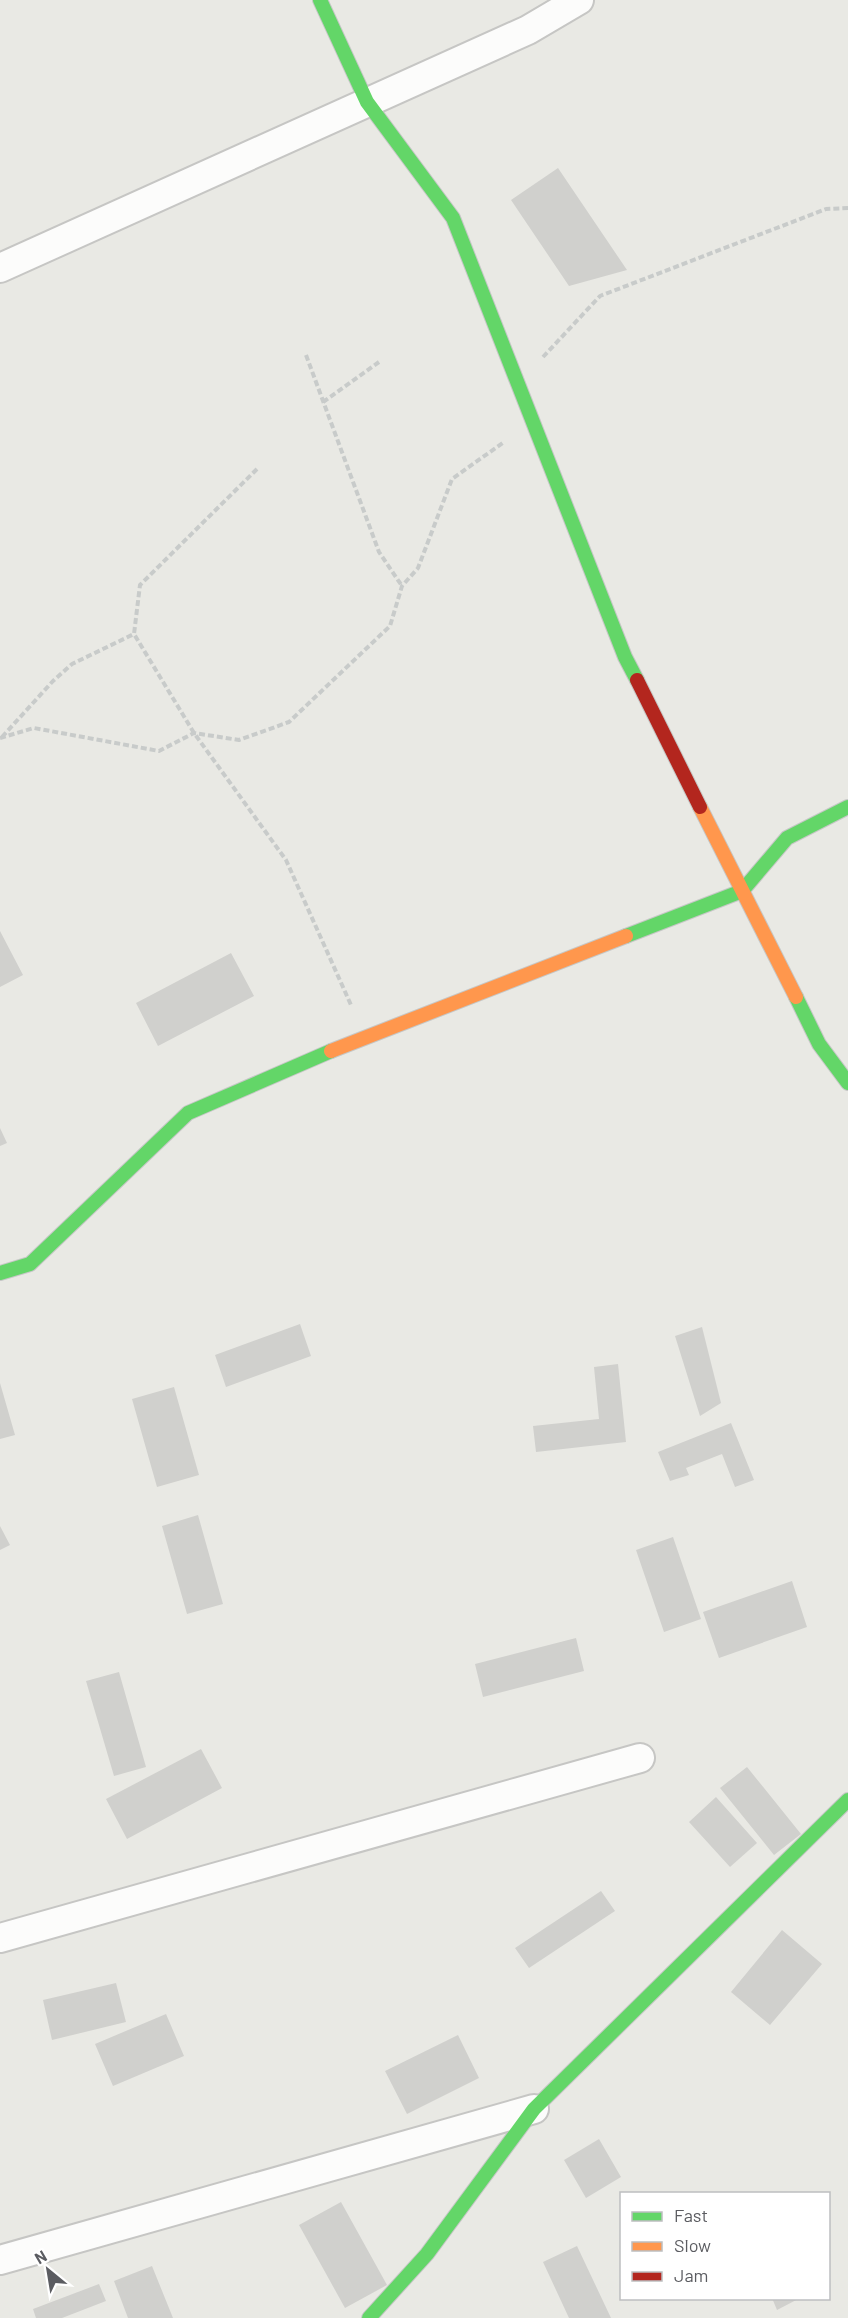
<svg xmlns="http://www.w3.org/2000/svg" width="848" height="2318" font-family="Barlow,sans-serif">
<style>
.building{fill:#d0d0cd}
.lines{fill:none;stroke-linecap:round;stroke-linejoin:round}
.street-casing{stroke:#c6c6c4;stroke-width:32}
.fast-casing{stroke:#c6c7c6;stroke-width:16}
.slow-casing{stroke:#c6c7c6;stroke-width:16}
.jam-casing{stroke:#c6c7c6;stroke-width:16}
.path{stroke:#c8cbca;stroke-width:4;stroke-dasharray:6 3;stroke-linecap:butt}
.street{stroke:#fcfcfb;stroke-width:28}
.fast{stroke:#63d668;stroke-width:14}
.slow{stroke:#ff974d;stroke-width:14}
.jam{stroke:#b3261e;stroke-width:14}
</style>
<rect width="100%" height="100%" fill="#e9e9e4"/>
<path class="building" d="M558,168L627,270L569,286L511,200Z
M0,931L23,975L0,987Z
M231,953L254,996L158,1046L136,1003Z
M0,1128L7,1143L0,1146Z
M300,1324L311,1356L226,1387L215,1355Z
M702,1327L721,1403L700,1416L675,1336Z
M618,1364L626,1442L536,1452L533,1426L599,1419L594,1367Z
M0,1383L15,1435L0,1439Z
M174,1387L199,1475L157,1487L132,1399Z
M731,1423L754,1480L735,1487L722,1454L686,1468L689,1475L670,1481L658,1452Z
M198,1515L223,1604L187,1614L162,1526Z
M0,1526L10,1545L0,1550Z
M673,1537L701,1619L664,1632L636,1550Z
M792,1581L807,1627L719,1658L703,1612Z
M576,1638L584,1671L483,1697L475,1664Z
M119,1672L146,1767L114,1776L86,1681Z
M201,1749L222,1788L127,1839L106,1799Z
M747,1767L801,1834L774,1855L720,1788Z
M716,1797L757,1843L730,1867L689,1822Z
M601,1891L615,1911L529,1968L515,1948Z
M782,1930L822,1964L770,2025L731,1992Z
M116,1983L126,2022L52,2040L43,2000Z
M166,2014L184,2056L113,2086L95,2044Z
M458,2035L479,2078L407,2114L385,2071Z
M599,2139L621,2177L586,2198L564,2160Z
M341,2202L387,2285L345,2308L299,2225Z
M577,2246L611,2318H569L543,2262Z
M152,2266L173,2318H128L114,2281Z
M99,2284L106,2301L62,2318H36L33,2309Z
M772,2298H800L777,2310Z"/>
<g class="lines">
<defs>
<path id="street" d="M0,268L528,30L579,0
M0,1938L640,1758
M0,2260L534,2109"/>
<path id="fast" d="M320,0L367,102L453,218L625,657L637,680
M626,936L742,891L787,838L848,807
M796,997L819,1044L848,1083
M0,1273L30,1264L188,1113L331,1051
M369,2318L427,2254L534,2109L848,1800"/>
<path id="slow" d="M700,807L796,997
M331,1051L626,936"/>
<path id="jam" d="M637,680L700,807"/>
</defs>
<use href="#street" class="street-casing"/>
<use href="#fast" class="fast-casing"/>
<use href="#slow" class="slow-casing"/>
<use href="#jam" class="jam-casing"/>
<path class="path" d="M306,355L379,552L402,586
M543,357L600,296L826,209L848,208
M323,402L379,362
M257,469L140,585L134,634L194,733L286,860L351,1005
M2,737L53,681L72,664L134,634
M0,738L34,728L159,751L194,733L239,740L289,722L390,626L402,586L418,568L452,479L504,442"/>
<use href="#street" class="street"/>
<use href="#fast" class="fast"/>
<use href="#slow" class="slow"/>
<use href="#jam" class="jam"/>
</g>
<rect x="620" y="2192" width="210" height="108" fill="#ffffff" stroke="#bdbec0" stroke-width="1.5"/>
<rect x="632" y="2212" width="30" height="9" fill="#63d668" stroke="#bdbec0" stroke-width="1.5"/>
<text x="674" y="2222" font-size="18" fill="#5b5c61">Fast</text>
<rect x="632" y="2242" width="30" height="9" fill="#ff974d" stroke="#bdbec0" stroke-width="1.5"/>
<text x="674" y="2252" font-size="18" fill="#5b5c61">Slow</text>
<rect x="632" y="2272" width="30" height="9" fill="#b3261e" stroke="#bdbec0" stroke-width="1.5"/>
<text x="674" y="2282" font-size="18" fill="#5b5c61">Jam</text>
<g transform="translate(48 2270) rotate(330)" stroke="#ffffff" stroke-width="4.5" paint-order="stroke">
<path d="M0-4.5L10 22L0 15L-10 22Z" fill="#5b5c61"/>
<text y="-9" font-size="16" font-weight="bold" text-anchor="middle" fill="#5b5c61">N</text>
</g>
</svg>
